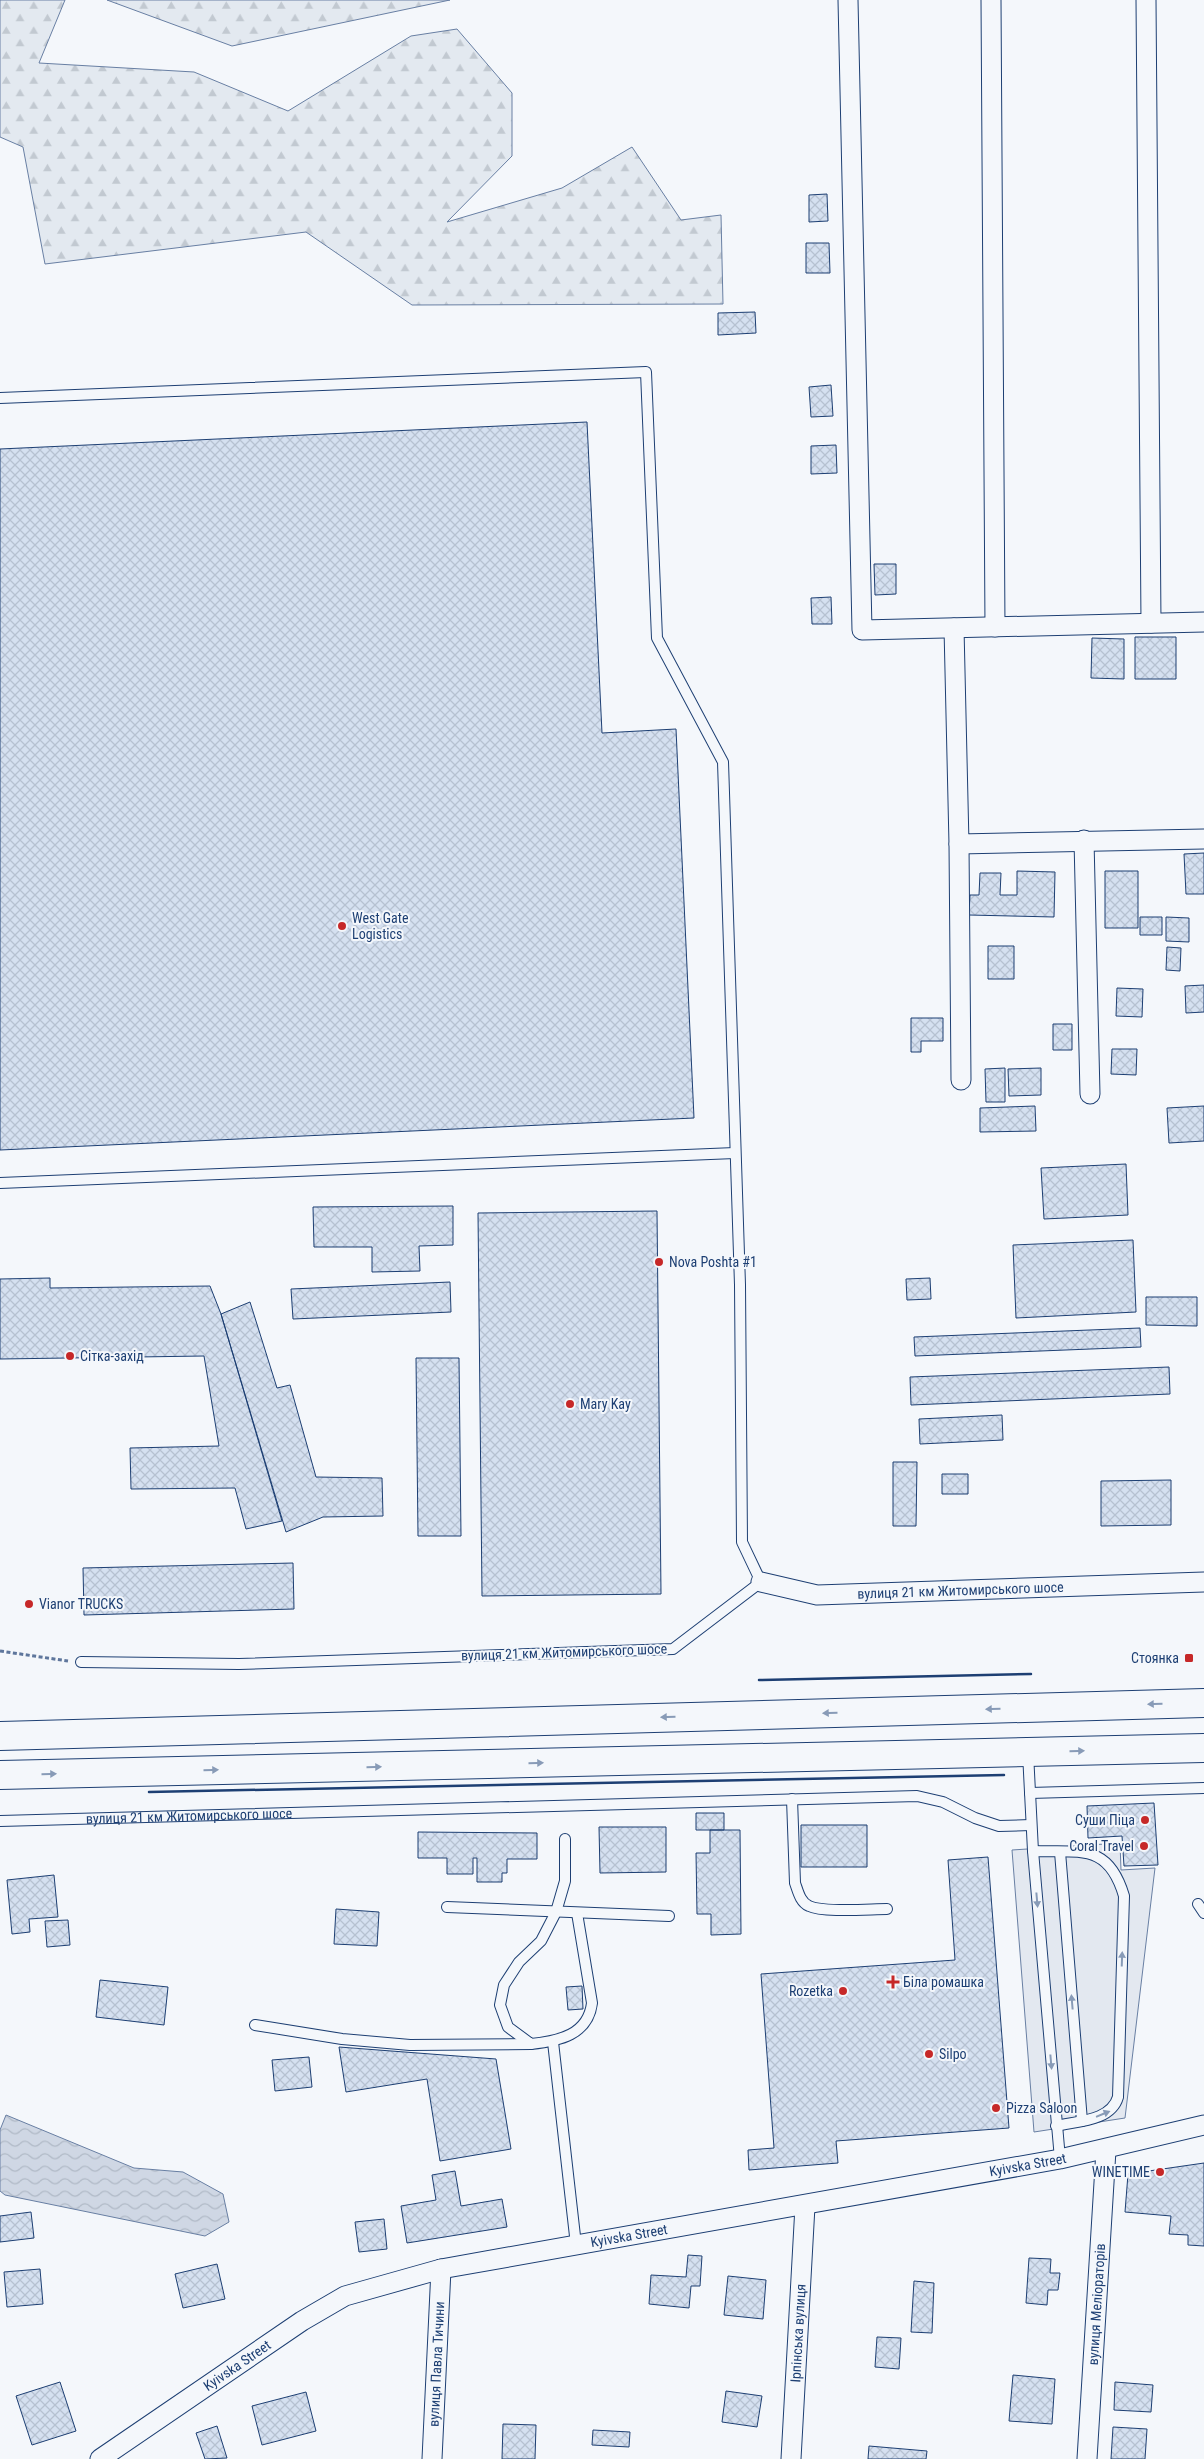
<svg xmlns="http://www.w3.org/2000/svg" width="1204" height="2459" font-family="'Roboto Condensed',sans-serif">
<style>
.forest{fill:url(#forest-firs);stroke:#687fa3}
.parking{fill:#e3e8f0;stroke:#687fa3}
.water{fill:url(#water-waves);stroke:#687fa3}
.building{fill:url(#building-cross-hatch);stroke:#1d3f73}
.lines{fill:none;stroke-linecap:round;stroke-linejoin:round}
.service-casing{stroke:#1d3f73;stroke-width:12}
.minor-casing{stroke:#1d3f73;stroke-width:21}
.trunk-casing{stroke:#1d3f73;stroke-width:30}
.path{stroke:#5e769c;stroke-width:3;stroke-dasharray:4 2.5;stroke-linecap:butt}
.service{stroke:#f4f7fb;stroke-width:10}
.minor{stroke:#f4f7fb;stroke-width:19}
.trunk{stroke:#f4f7fb;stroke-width:28}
.wall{stroke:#1d3f73;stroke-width:2.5}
.oneway{fill:#889bb7}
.poi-dot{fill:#c62828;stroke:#f4f7fb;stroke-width:2}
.labels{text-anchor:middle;stroke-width:4;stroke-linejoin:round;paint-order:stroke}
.poi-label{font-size:14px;fill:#1d3f73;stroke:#f4f7fb;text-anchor:start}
.street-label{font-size:14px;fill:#1d3f73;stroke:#f4f7fb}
</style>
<defs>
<pattern id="forest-firs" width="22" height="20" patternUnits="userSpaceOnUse" patternTransform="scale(1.25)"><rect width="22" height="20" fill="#e3e9f0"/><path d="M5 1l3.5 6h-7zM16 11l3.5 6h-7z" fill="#c2c9d1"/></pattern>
<pattern id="water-waves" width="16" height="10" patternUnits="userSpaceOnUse" patternTransform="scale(1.25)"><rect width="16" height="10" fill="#cfd7e4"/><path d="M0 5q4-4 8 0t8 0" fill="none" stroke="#b1bac7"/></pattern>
<pattern id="building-cross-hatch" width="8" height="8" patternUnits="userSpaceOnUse" patternTransform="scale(1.25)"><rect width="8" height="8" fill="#d5e0f0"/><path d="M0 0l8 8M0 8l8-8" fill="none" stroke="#b6c1d1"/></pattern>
</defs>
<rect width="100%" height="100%" fill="#f4f7fb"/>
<path class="forest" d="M0,0H65L39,63L194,72L288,111L411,36L457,29L512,93V156L447,222L562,188L632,147L681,220L721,215L723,304L412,305L306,232L45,264L23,147L0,137Z
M107,0H450L232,46Z"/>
<path class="parking" d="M1120,1843L1121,1870L1155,1868L1125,2118L1034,2132L1012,1850Z"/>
<path class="water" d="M6,2115L134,2168L183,2172L223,2194L229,2222L205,2236L5,2195L0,2191V2130Z"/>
<path class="building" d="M827,194L828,221L809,222V195Z
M806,243H829L830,273H806Z
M755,312L756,333L718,335V313Z
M831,385L833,416L811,417L809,387Z
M587,422L602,733L676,729L694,1118L0,1150V449Z
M836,445L837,473L811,474V446Z
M874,564H896V594L875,595Z
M831,597L832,624H812L811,598Z
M1135,637H1176V679H1135Z
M1092,638L1124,639V679L1091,678Z
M1204,853V894H1186L1184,854Z
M1017,871L1055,872L1054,917L969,915L970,895H979L980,873H1001L1000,895H1017Z
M1105,871H1138V928H1105Z
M1140,917H1162V935H1140Z
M1166,917L1189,918V942L1166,941Z
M988,946H1014V979H988Z
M1167,947L1181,948L1180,971L1166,970Z
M1204,985V1012L1186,1013L1185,986Z
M1117,988L1143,989L1142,1017L1116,1016Z
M911,1018H943V1041H921V1052H911Z
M1053,1024H1072V1050H1053Z
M1112,1049H1137L1136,1075L1111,1074Z
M1005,1068V1102H986L985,1069Z
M1041,1068V1095L1009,1096L1008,1069Z
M1035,1106L1036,1131L980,1132V1108Z
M1204,1106V1141L1169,1143L1167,1108Z
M1126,1164L1128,1215L1044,1219L1041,1168Z
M453,1206V1245L419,1246L420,1271L372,1272V1247H314L313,1207Z
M657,1211L661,1594L482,1596L478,1213Z
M1133,1240L1136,1312L1016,1318L1013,1245Z
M50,1278V1288L210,1286L221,1314L282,1521L246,1529L235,1488L131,1489L130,1448L219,1446L204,1356L0,1359V1279Z
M930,1278L931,1299L907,1300L906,1279Z
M450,1282L451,1312L293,1319L291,1289Z
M1146,1297H1197V1326L1146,1325Z
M250,1302L277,1388L290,1385L316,1477L382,1478L383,1516L323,1517L286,1532L221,1314Z
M1140,1328L1141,1347L915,1356L914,1337Z
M416,1358H459L461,1536H418Z
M1169,1367L1170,1394L911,1405L910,1377Z
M1002,1415L1003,1440L920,1444L919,1419Z
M893,1462H917L916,1526H893Z
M942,1474H968V1494H942Z
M1171,1480V1525L1101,1526V1481Z
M293,1563L294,1609L84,1615L83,1568Z
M1154,1803L1158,1865L1124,1866L1122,1836L1088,1838L1087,1806Z
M696,1813H724V1830H696Z
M801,1825H867V1867H801Z
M599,1827H666V1872L600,1873Z
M710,1830H740L741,1934L711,1935V1914H697L696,1853H710Z
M418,1832L537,1833V1859H507V1873H502V1882H477V1858H473V1874H447V1858H418Z
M988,1857L1009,2128L836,2141L838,2163L749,2170L748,2150L774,2148L761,1974L955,1960L948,1860Z
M54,1875L58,1917L29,1919L30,1932L12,1934L7,1880Z
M336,1909L379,1912L377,1946L334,1944Z
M68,1920L70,1945L47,1947L45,1921Z
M100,1980L168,1987L164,2025L96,2017Z
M582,1986L583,2009L568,2010L566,1987Z
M339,2047L496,2059L511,2149L440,2161L427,2079L346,2092Z
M309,2057L312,2087L275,2091L272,2060Z
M1204,2163V2246L1188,2245V2235L1169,2234L1171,2216L1125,2212L1128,2174Z
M455,2171L461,2206L502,2199L507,2227L407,2243L401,2206L436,2200L432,2175Z
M31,2212L34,2238L0,2242V2216Z
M384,2219L387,2249L359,2252L355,2222Z
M688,2255L702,2256L700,2286H691L689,2308L649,2304L651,2275L686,2277Z
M1029,2258L1051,2259L1050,2273H1060L1058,2290H1048L1047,2305L1026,2303Z
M217,2264L225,2299L183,2308L175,2274Z
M40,2269L43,2304L7,2307L4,2272Z
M728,2276L766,2280L763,2319L724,2315Z
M914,2281L934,2283L932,2333L911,2332Z
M877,2337L901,2338L899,2369L875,2367Z
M1013,2375L1055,2379L1052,2424L1009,2421Z
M60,2382L76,2431L32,2445L16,2396Z
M1115,2382L1153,2385L1151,2412L1114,2410Z
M726,2391L762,2396L757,2427L722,2422Z
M306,2392L316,2431L262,2445L252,2406Z
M503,2424L536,2425L535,2459H502Z
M217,2426L227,2458L205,2459L196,2433Z
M1113,2427L1147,2429L1145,2459H1111Z
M593,2430L630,2432L629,2447L592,2445Z
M869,2446L927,2451L926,2459H868Z"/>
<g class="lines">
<defs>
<g id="service">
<path d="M0,398L646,372L657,638L723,762L740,1285L742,1542L761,1582L673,1649L239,1664L81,1662"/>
<path d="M0,1183L735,1153"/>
<path d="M1028,1753L1033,1851L1060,2159"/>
<path d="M1030,1793L1204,1788"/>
<path d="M792,1799L795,1883C798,1891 800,1902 809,1906C823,1913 870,1909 887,1909"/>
<path id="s1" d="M0,1821L917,1796L943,1802L975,1818L999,1826L1031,1825"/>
<path d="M565,1839V1881L556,1912L541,1941L519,1962L504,1985L500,2005L508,2027L531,2044C559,2041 588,2035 592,2003L577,1913"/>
<path d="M1033,1851C1079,1853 1108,1842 1124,1896L1118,2097C1111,2121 1078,2121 1056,2126"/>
<path d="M1060,1852L1082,2121"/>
<path d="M1198,1904L1204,1913"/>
<path d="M447,1907L669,1916"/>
<path d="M255,2025L342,2039L410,2045L531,2044"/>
<path d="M553,2042L576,2245"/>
</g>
<g id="minor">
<path d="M848,0L862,630L1204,622"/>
<path d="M991,0L995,627"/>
<path d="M1146,0L1151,623"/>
<path d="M954,628L959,844L1204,839"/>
<path d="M1084,840L1090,1094"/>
<path d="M959,844L961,1080"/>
<path id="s2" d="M761,1582L817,1595L1204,1582"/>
<path id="s3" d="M100,2459L302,2321L345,2296L441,2269L1060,2159L1204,2125"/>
<path id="s4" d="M432,2459L441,2269"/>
<path id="s5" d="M791,2459L805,2206"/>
<path id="s6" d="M1087,2459L1106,2150"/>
</g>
<path id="trunk" d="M0,1736L1204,1703
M0,1775L1204,1748"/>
</defs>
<use href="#service" class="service-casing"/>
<use href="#minor" class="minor-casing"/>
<use href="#trunk" class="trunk-casing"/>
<path class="path" d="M0,1651L68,1661"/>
<use href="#service" class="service"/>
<use href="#minor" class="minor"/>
<use href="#trunk" class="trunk"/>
<path class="wall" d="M759,1680L1031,1674
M149,1792L1004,1775"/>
</g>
<defs><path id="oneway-solid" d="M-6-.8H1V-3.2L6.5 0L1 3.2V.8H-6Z" transform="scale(1.25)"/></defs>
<g class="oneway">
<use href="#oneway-solid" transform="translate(1155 1704) rotate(178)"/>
<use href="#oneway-solid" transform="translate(993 1709) rotate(178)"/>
<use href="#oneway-solid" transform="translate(830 1713) rotate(178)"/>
<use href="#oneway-solid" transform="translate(668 1717) rotate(178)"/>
<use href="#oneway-solid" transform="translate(1077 1751) rotate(-1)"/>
<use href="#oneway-solid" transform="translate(536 1763) rotate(-1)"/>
<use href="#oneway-solid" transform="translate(374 1767) rotate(-1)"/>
<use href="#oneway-solid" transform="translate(211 1770) rotate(-1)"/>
<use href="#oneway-solid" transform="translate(49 1774) rotate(-1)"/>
<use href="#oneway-solid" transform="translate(1037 1900) rotate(85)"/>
<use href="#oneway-solid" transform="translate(1122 1959) rotate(-88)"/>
<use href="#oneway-solid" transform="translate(1072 2002) rotate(-95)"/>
<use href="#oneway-solid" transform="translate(1051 2062) rotate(85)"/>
<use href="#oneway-solid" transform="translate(1103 2114) rotate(-22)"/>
</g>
<g class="poi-dot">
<circle cx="342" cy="926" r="5"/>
<circle cx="659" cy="1262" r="5"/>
<circle cx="70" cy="1356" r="5"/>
<circle cx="570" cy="1404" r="5"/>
<circle cx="29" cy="1604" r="5"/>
<rect x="1184" y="1653" width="10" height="10" rx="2.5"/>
<circle cx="1145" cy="1820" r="5"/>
<circle cx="1144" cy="1846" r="5"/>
<path d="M890.5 1974.5h5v5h5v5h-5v5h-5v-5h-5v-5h5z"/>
<circle cx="843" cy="1991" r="5"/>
<circle cx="929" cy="2054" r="5"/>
<circle cx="996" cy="2108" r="5"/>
<circle cx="1160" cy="2172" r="5"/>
</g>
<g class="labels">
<g class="poi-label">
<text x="352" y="923">West Gate<tspan x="352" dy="16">Logistics</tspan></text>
<text x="669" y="1267">Nova Poshta #1</text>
<text x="80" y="1361">Сітка-захід</text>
<text x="580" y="1409">Mary Kay</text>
<text x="39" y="1609">Vianor TRUCKS</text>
<text x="1179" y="1663" text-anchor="end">Стоянка</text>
<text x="1135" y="1825" text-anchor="end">Суши Піца</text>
<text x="1134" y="1851" text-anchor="end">Coral Travel</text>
<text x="903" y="1987">Біла ромашка</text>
<text x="833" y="1996" text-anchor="end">Rozetka</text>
<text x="939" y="2059">Silpo</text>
<text x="1006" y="2113">Pizza Saloon</text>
<text x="1150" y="2177" text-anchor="end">WINETIME</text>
</g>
<g class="street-label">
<text dy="5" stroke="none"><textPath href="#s2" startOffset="201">вулиця 21 км Житомирського шосе</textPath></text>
<text transform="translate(564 1652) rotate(-2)" y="5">вулиця 21 км Житомирського шосе</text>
<text dy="5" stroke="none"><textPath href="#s1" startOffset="189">вулиця 21 км Житомирського шосе</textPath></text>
<text dy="5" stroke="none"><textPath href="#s3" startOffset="990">Kyivska Street</textPath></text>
<text dy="5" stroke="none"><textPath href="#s3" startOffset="585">Kyivska Street</textPath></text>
<text dy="5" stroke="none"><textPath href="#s6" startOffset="155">вулиця Меліораторів</textPath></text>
<text dy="5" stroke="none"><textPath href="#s5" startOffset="126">Ірпінська вулиця</textPath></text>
<text dy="5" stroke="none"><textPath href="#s4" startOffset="95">вулиця Павла Тичини</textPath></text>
<text dy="5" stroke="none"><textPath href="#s3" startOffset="166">Kyivska Street</textPath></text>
</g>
</g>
</svg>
